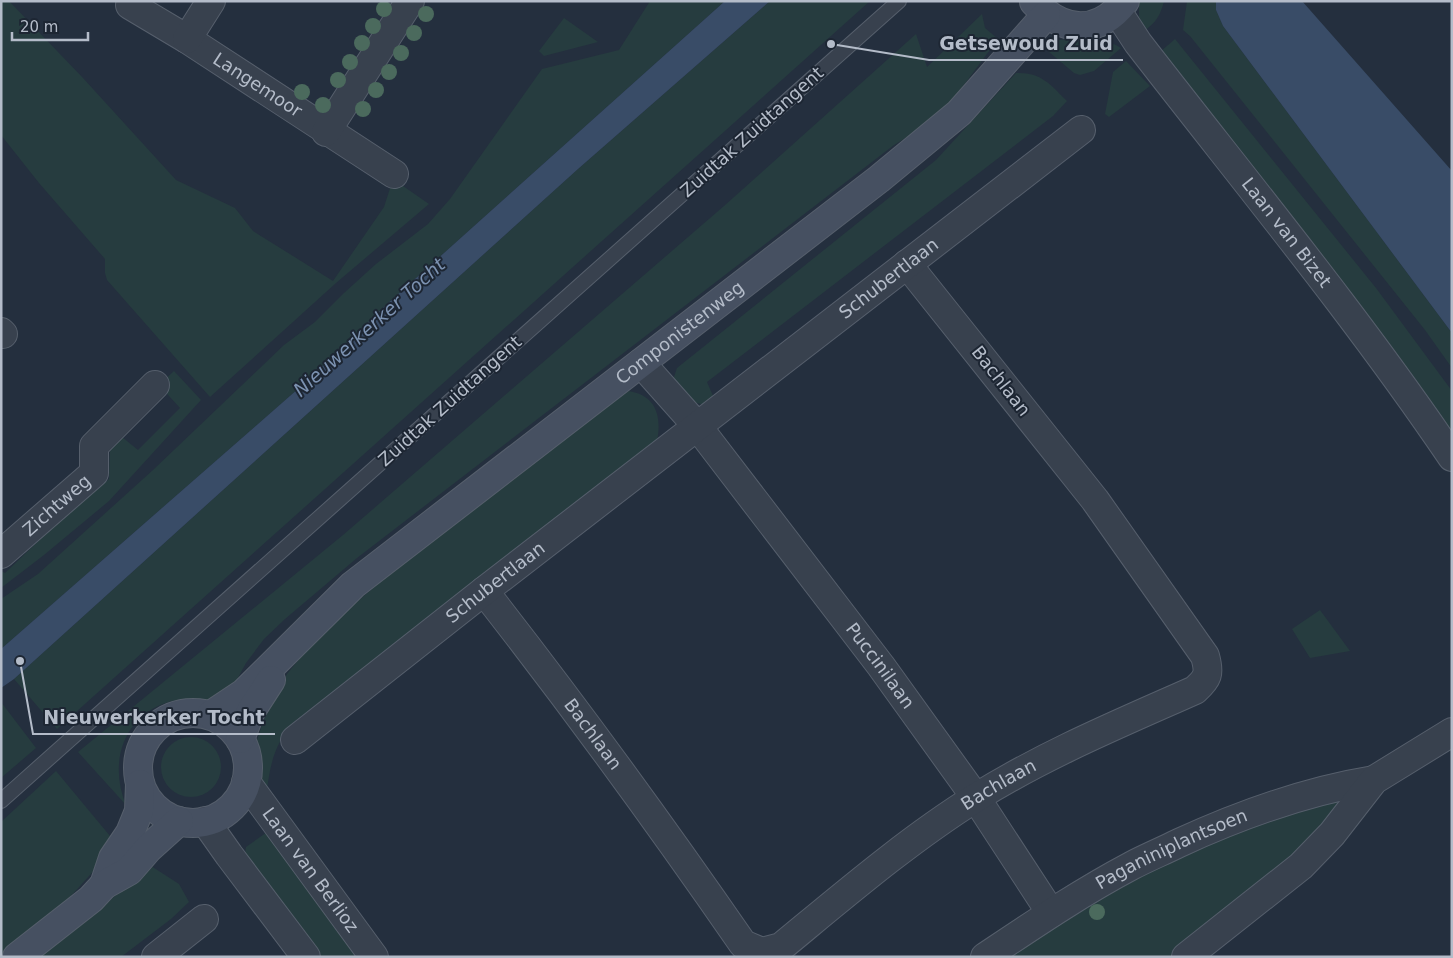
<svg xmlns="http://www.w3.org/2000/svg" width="1453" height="958" font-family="'DejaVu Sans',sans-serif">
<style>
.green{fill:#263c3f}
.water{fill:#394c67}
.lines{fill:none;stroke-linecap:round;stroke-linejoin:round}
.lane-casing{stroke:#565f6c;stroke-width:16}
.street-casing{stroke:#565f6c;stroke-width:30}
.secondary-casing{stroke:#565f6c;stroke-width:30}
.lane{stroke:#38414e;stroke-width:14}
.street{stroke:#38414e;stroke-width:28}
.secondary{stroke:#465061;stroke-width:28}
.tree{fill:#4b6a5d}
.labels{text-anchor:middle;stroke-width:4;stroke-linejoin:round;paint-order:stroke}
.street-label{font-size:18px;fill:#b4bcc9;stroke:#1d2633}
.water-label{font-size:19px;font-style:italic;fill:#7c92b1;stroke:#1d2633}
.leader{fill:none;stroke:#b4bcc9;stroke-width:2}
.callout-dot{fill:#b4bcc9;stroke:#1d2633;stroke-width:2}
.callout-label{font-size:19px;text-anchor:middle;font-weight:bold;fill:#b4bcc9;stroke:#1d2633;stroke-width:4;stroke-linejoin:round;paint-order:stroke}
</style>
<rect width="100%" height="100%" fill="#242f3e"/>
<path class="green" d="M1,1H9L83,78L176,180L235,208L253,231L333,281L384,207L393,179L429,204L336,283L210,397L107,280L105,273V259L39,183L1,135Z
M650,1H725L386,305L307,381L1,649V599L38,574L153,470L284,345L315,322L344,293L376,264L428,224L450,199L542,69L619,50Z
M770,1H870L57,729L14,679L578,169Z
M1139,1H1164C1161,14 1156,23 1145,30L1139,17Z
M1187,1H1216V10L1223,26L1452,333V368L1425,330L1190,36L1183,30Z
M982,14L985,28L998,39L949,105L925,126L894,145L357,558L285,619L264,639L246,663L234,685L208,702C197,700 187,698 177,700C126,710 107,759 126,805L78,752L343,535L724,206L916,34L927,67Z
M564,18L598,42L544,56L539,51Z
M1073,39C1089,39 1108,39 1121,48L1094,71L1080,75L1074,73L1049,52L1045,46L1058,40Z
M1175,39L1376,288L1452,391V435L1398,357L1301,228L1160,52Z
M1126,61L1150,86L1109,117L1105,114L1113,72Z
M1016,73C1041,72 1050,84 1067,101L1053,116L707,382L716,403L707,406L678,397L671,386L677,368L936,160Z
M174,371L201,400L109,501L44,555L1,588V571L5,573L51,529L109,479L110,448L122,437L138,450L180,408L159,385Z
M628,391C656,395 662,416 657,441L295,721C275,743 271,761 267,789L259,781L260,766L255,746L265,716L287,674L323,630L378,584Z
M1320,610L1350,651L1310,658L1292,629Z
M1,702L36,748L1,778Z
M161 767a30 30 0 1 1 60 0a30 30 0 1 1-60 0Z
M56,771L115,842L108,855L61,907L34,957H1V822Z
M1338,799L1341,812L1285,870L1174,957H997L1202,841Z
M270,830L364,957H315L244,861L246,847Z
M148,864L179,884L189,902L171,919L121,957H40L98,912Z"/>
<path class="water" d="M725,1H770L578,169L14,679L1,688V649L307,381L386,305Z
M1216,1H1302L1452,171V333L1223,26L1216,10Z"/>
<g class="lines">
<defs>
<path id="lane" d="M1,801L899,1"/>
<g id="street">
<path id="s1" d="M132,1L130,5L187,39L394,174"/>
<path id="s2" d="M1117,11L1138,43C1244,180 1355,314 1452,457"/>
<path d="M187,39L211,1"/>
<path d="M326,132L410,1"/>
<path d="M1,332L3,334"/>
<path id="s3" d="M641,363L698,427L881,666L976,798L1051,913"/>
<path id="s4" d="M1,554L94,473V446L155,385"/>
<path id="s5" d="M484,591C574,706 660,824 743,944L762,952L781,947C843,896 908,840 977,797C1046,754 1121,723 1195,690C1208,678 1210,674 1205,656L1095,500L907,264"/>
<path id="s6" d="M295,740L484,591L1081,130"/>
<path id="s7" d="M246,782L374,957"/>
<path d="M205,821L229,855L306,957"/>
<path d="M156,957L204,919"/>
<path id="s8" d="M985,957C1033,925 1080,893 1131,866C1146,858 1163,851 1179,843C1242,814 1306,791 1374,780"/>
<path d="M1186,957L1301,866L1332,834L1374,780L1452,732"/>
</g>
<g id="secondary">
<path d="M1034,2C1063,33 1098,36 1125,1"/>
<circle cx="193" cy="768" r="55"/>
<path id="s9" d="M211,715L244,693L353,585L879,179L959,113L1046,15"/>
<path d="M240,739L251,711L271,680"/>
<path d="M104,885L113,858L130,833L139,811L140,784"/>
<path d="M17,957L91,899L104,885L129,871L149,848L179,821"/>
</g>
</defs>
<use href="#lane" class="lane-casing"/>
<use href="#street" class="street-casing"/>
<use href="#secondary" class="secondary-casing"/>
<use href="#lane" class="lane"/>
<use href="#street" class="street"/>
<use href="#secondary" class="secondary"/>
</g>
<g class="tree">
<circle cx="384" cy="9" r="8"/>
<circle cx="426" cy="14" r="8"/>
<circle cx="373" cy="26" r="8"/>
<circle cx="414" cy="33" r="8"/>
<circle cx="362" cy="43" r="8"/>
<circle cx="401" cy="53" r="8"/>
<circle cx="350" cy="62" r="8"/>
<circle cx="389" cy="72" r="8"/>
<circle cx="338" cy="80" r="8"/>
<circle cx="376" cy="90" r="8"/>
<circle cx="302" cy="92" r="8"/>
<circle cx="323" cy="105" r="8"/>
<circle cx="363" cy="109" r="8"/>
<circle cx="1097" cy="912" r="8"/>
</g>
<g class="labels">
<g class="street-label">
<text dy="6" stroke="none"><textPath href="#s1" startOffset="155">Langemoor</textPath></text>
<text transform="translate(752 132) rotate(-42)" y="6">Zuidtak Zuidtangent</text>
<text dy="6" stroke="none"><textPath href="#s2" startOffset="279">Laan van Bizet</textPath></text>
<text dy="6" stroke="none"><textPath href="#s6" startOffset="752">Schubertlaan</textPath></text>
<text dy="6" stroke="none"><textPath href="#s9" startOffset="606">Componistenweg</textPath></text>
<text transform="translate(1001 381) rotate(52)" y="6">Bachlaan</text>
<text transform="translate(450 401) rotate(-42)" y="6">Zuidtak Zuidtangent</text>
<text dy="6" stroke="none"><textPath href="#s4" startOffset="74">Zichtweg</textPath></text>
<text dy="6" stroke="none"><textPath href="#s6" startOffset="255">Schubertlaan</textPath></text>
<text dy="6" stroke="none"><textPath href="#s3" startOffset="386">Puccinilaan</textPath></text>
<text dy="6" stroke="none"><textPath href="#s5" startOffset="180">Bachlaan</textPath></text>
<text dy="6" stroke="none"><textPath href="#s5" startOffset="750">Bachlaan</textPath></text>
<text dy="6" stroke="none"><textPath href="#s8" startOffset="216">Paganiniplantsoen</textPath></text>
<text dy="6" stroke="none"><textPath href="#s7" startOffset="109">Laan van Berlioz</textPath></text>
</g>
<g class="water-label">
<text transform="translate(369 327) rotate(-42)" y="7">Nieuwerkerker Tocht</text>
</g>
</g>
<path class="leader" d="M831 44L929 60H1123M20 661L33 734H275"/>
<g class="callout-dot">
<circle cx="831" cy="44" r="5"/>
<circle cx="20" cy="661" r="5"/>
</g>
<g class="callout-label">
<text x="1026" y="50">Getsewoud Zuid</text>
<text x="154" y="724">Nieuwerkerker Tocht</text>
</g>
<rect width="1453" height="958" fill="none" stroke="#b4bcc9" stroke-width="5"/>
<path d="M12 32v8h76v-8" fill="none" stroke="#b4bcc9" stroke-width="2.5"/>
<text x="20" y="32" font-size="15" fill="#b4bcc9" stroke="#1d2633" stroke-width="4" paint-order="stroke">20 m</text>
</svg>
